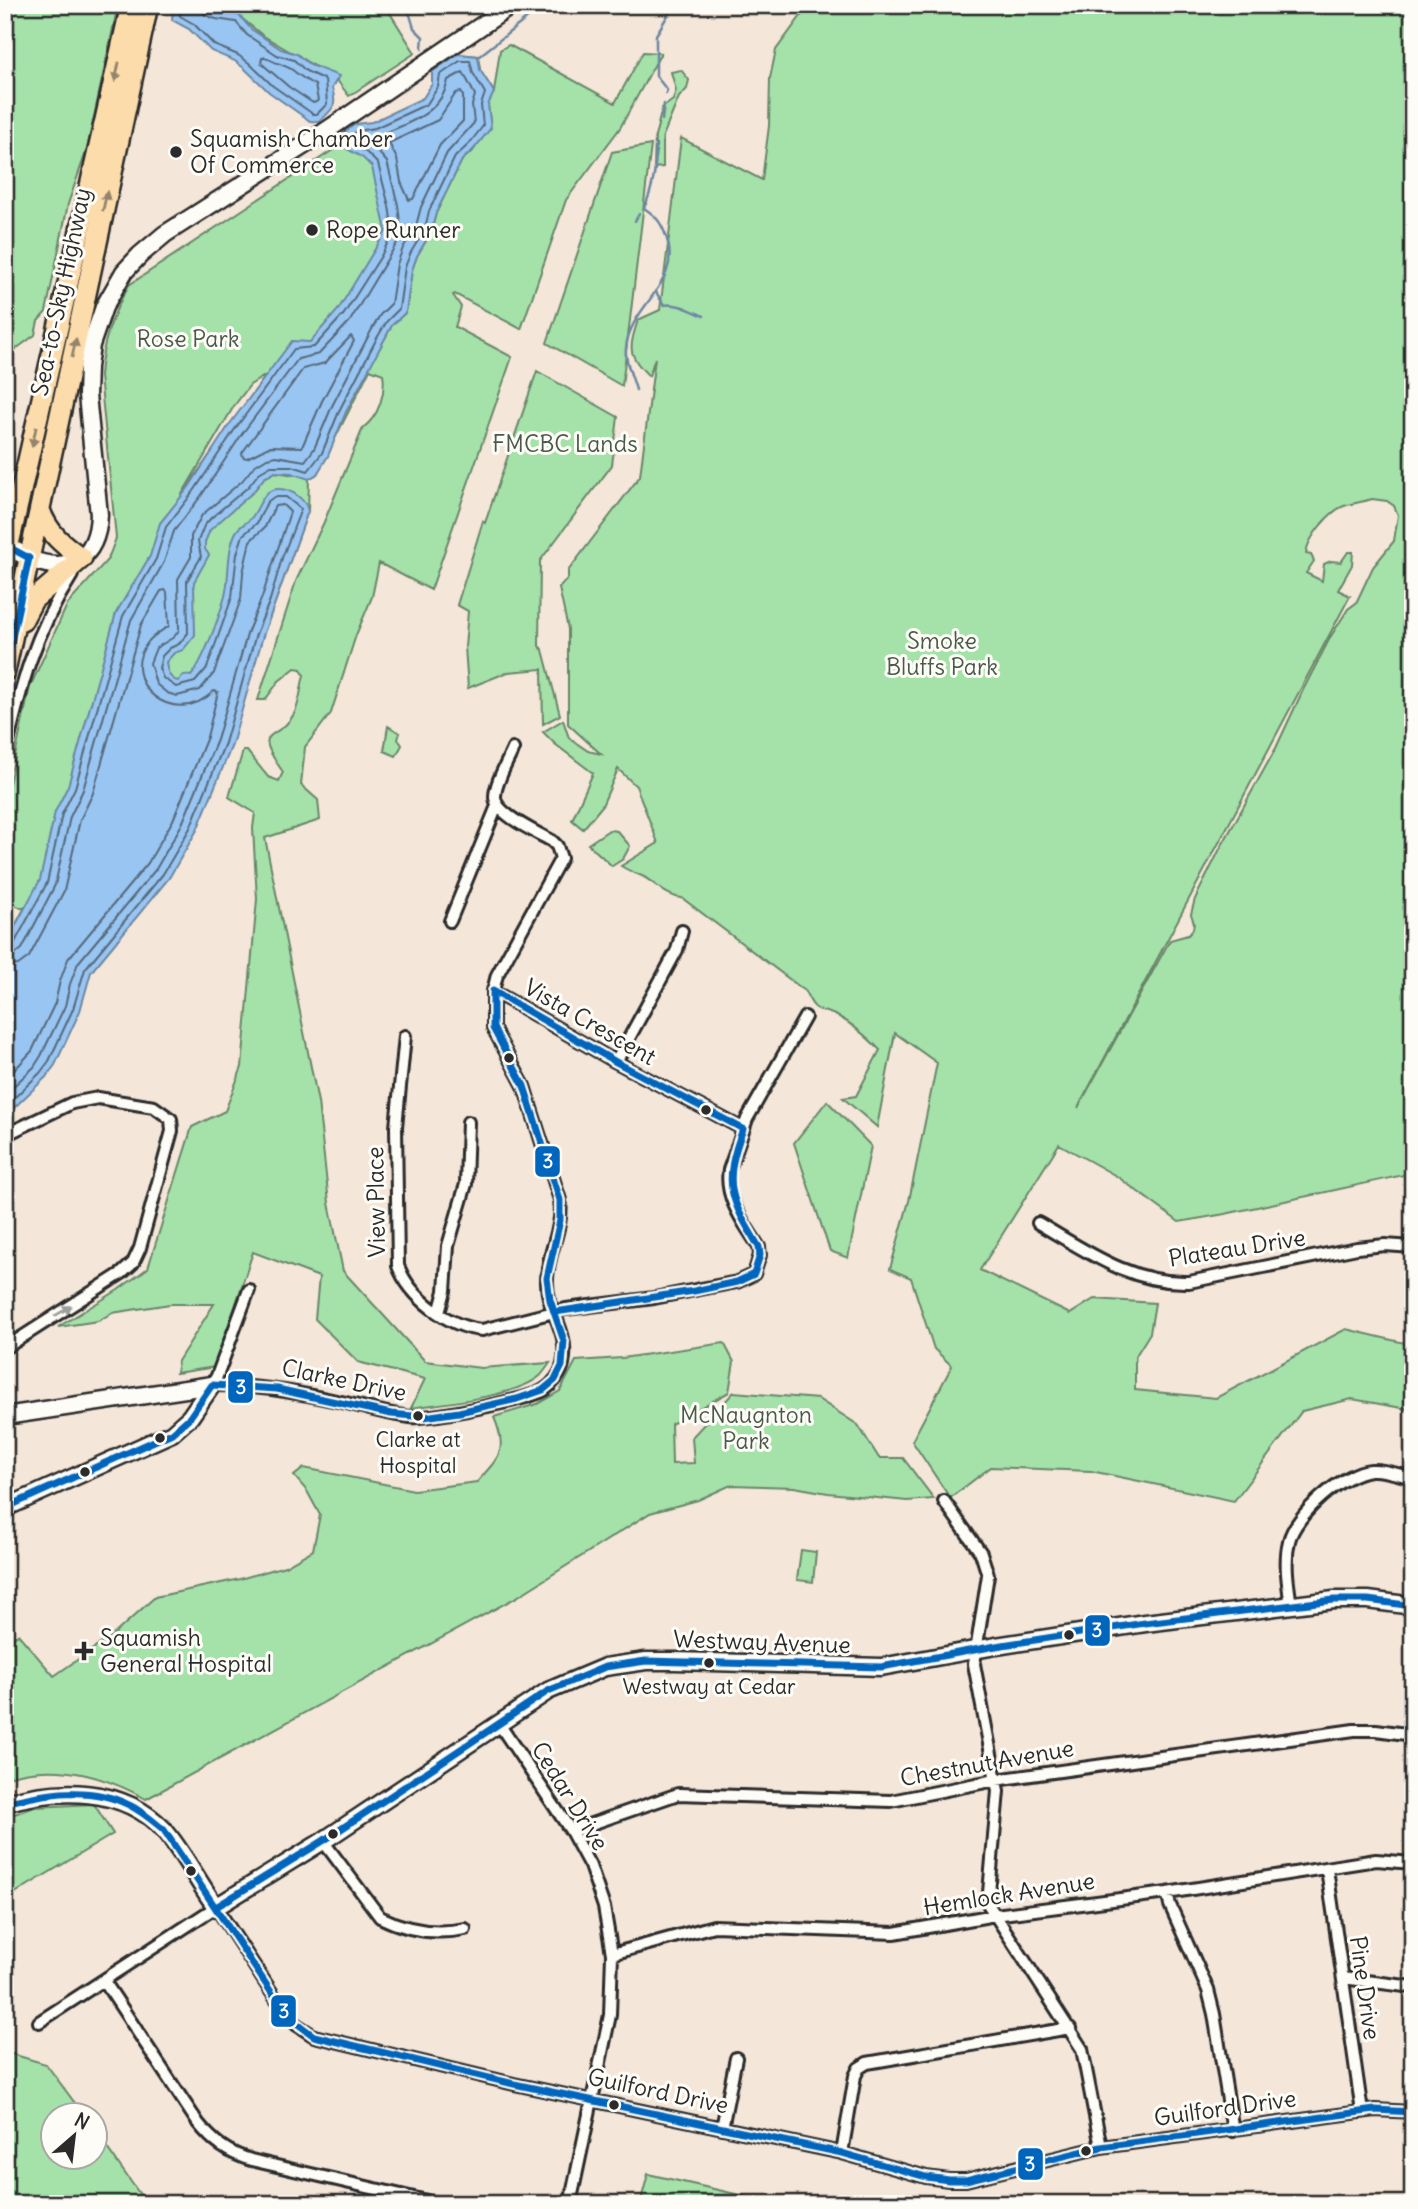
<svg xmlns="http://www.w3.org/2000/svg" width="1418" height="2209" font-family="Delius,sans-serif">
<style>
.green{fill:#a5e2a9;stroke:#68866a;stroke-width:2;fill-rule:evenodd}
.water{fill:#98c5f2;stroke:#6c87a2;stroke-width:2}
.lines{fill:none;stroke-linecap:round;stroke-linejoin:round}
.shore{stroke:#57697b;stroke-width:2}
.stream{stroke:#6c87a2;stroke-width:2.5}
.street-casing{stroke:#2b2b2b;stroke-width:16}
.secondary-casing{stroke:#2b2b2b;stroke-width:21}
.highway-casing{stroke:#2b2b2b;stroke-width:24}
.street{stroke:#fdfcf7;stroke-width:10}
.secondary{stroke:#fdfcf7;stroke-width:16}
.highway{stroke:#fddcac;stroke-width:19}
.bus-1-casing{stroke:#fdfcf7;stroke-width:12}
.bus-1{stroke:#0065bd;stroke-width:7}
.oneway{fill:#94846c}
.oneway2{fill:#9e9e9b}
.poi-dot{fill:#2b2b2b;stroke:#fdfcf7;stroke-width:2.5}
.labels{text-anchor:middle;stroke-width:6;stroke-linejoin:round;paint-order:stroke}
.bus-label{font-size:21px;fill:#2b2b2b;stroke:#fdfcf7}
.poi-label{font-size:23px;fill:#2b2b2b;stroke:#fdfcf7;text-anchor:start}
.street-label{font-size:23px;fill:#2b2b2b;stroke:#fdfcf7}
.park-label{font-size:23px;fill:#4a594a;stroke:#fdfcf7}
.line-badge{stroke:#fdfcf7;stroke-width:2.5}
.badge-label{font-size:19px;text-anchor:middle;font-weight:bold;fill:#fff}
</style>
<rect width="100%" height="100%" fill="#f4e6d8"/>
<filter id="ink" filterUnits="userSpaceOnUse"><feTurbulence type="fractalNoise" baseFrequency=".0143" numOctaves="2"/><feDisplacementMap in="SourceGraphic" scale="14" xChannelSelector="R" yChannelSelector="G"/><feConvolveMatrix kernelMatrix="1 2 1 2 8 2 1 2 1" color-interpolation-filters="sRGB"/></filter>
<g filter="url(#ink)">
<path class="green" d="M5,5H118L87,149L68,204L46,312L38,321L35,335L5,357V112L13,107L10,80L5,81Z
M206,5H404L390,13L415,53L349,96L336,79L262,35L240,17Z
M809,5H1413V628L1410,637L1413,640V1173L1225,1214L1179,1222L1118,1177L1059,1144L980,1270L1070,1314L1094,1299L1155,1303L1150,1333L1135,1357V1390L1216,1398L1346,1329L1413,1345V1410L1352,1399L1302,1411L1234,1501L1091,1471L991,1467L950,1498L912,1441L952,1366L934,1349L911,1278L890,1269L909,1201L937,1063L895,1033L877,1127L843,1098L856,1096L880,1050C868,1038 854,1025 839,1017C818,1006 817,1017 805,991L682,898C666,897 656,883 642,876C634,873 629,871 621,866L658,843L636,786L618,769L602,806L583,829L572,820L593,773L555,744L543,732L563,720L569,738L588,751L601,754L568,724V629L559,588L568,578V571L640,476L655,358L649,376C627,355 629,348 638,320L660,310L681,138L762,180L769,126L770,78L776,50ZM1372,499L1387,501L1394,506L1398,515L1394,541L1373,567L1356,603L1348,609L1331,636L1303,690L1276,748L1220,849L1195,899L1191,914L1194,923L1193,929L1188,935L1170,940L1078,1108L1350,596L1338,590L1352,565L1353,552H1348L1341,562L1331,561L1324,564L1322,581L1306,573L1314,561L1311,555L1306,554C1307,538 1330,511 1344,506C1353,503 1363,502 1372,499Z
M509,45L615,103L643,52L661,53L620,128L566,200L521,329L455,294L453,295L461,307L455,327L512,357L431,590L379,563L372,597L356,635L331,713L305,747L301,785L318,800L320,820L265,838L318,1102L329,1203L343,1271L425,1361L481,1368L550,1363C547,1367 544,1372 540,1376C516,1397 443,1403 411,1408L425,1379L358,1362L315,1319L319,1277L253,1252L215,1367L176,1373L178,1361L214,1304H170L112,1313L98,1321L58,1327L118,1290L148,1268L192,1127L225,1111L242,1067L257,899L253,828L255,813L229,797L243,751H247L268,777L279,781L283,772C249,724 279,744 295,712C300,702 301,686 304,675L301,669L295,668L279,681L265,700H258L296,581L324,522L363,428C379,416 386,393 383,374L370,369L317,474L309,479L308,511L267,625L216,642L142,754L191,540L253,492L264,478L275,472L295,475L381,346L392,325L406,312L412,270L417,256L431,232L436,213L462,160L473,151L490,123L488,105L436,69L458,54L478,56L480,70L494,92L500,50Z
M681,70L689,80L687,89L679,97L663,136V167L654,168L655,137L662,108L673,100L676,90L671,72Z
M345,142L376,168L393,231L238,460L54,875L5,945L25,907L21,908L5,900V802L30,687L67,605L108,559L116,538L100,376C102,342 112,314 129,285ZM266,375L181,496L234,406L250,385Z
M651,145L622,386L547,343L612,152Z
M537,371L618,417L612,465L540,561L539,646L543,650L560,715L543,724L542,669L508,672L468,688L465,647L468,611L457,605L483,521L485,523Z
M388,726L400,733L398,739L402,745L396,756L384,751Z
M609,830L617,831L630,846L623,859L612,866L588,844Z
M827,1101L871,1146L848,1258L830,1251L794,1143Z
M724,1343L734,1362L729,1392L671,1424L672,1464L694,1463L692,1437L734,1392L818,1399L858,1425L879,1458H903L934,1499L907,1501L828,1493L794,1487L731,1485L698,1500L650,1513L517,1597L146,1799C103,1775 54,1762 5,1778V1728L11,1725L5,1706V1643L18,1634L54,1676L113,1635L155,1597L240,1579L285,1566L313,1550L320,1515L307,1491L294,1476L304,1468L414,1490L477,1482C500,1456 508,1451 494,1417L537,1404L560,1391L576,1361L622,1358Z
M801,1550L816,1552L813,1582L797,1580Z
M94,1804L113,1834L5,1899V1817L35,1807Z
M5,2052L46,2064L83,2114H52V2156H94L95,2131L141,2196L166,2204H5Z
M648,2174L779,2204H640Z"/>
<path class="water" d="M173,5H201L218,12L239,15L251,29L281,49L297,54L310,65L339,76L332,88C338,108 332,109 319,122L310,121L269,92L245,69L235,61L211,51L189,29L172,20Z
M458,54L478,56L480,70L494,92L488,105L491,128L474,149L462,160L436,213L431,232L417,256L412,270L406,312L392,325L346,412L328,456L317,474L309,479L291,473L275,472L264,478L253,492L210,530L205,542V549L209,555L194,582L195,635L183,650L174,653L166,662C167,671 169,679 178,681L184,675L191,676C203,662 220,615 225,596C230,576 226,552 236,532C240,525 248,523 252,517C262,504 263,484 286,490C296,493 306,501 308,511L263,636L232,745L197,830L169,878L91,972L80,1011L55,1065L46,1077L15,1107L5,1111V945L40,880L55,812L68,786L116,613L150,556L160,523L189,487L229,425L292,341L310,342L338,310L386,231L372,167L363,158L333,141L355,124L372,122L423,98L432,84V72Z"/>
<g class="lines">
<path class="shore" d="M180,5V16L194,24L214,45L238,55L249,63L273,86L313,114H317L327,104L325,80L306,71L294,60L277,55L247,35L236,22L216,19L205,15L201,5
M262,58L265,57C274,63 283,64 291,69C299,75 306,81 315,85L318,101L313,103L289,87L261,63Z
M461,92L463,96V121L440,145L413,199L409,200L401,182L397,159L389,143L438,120L456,93Z
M351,336L354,341L322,401L302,447L271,446L247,458L243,457L242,453L303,369L325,363Z
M5,948L14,944L47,883L62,814L75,788L123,616L156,559L166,527L194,491L235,429L294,349L314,347L344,314L381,256L393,232L389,206L378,164L367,153L349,142L348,138L357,131L375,128L427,104L438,87L440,75L460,61H470L473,73L485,93L481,105L483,126L469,144L455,157L429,211L425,229L411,252L405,267L399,309L387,321L377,338L340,409L322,453L308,471L292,466H271L259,473L248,487L211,518L204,526L198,541L201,557L187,581L188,633L179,644L170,648L162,656L159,668L163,678L176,687L195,682L207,668L232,597L237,554L243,535L257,523L267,502L274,497H286L301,509L282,558L270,600L256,634L225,743L190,828L163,874L85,969L73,1009L49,1061L40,1073L12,1100L5,1103
M5,957L14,955L22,949L55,885L70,817L83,790L131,620L164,562L174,531L201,496L242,434L298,359L319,354L350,321L400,238L401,229L398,205L387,162L370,143L369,140C399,125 441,118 448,80L463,72L475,95L472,105L474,123L447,153L421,207L416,226L403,248L397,264L391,304L380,315L370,333L332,406L314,449L305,461L276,456L267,458L254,466L242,481L202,515L191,536V557L178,579L179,630L174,637L156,648L150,663L156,684L167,693L177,696L200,690L214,673L241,599L243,573L250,541L265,527L275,506L283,505L290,512L262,597L248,631L217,740L182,824L156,869L78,963L70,984L65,1006L41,1056L34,1067L5,1094
M5,967L18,965L29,957L64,891L80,820L93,793L141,625L161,591L165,590L167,592L169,626C162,631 153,635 148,642C117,681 173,731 214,691L218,692L207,737L173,820L148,863L68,959L60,981L55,1003L32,1051L5,1080"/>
<path class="stream" d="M407,5L414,28L423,37L422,48
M478,57L544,5
M666,93L667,90L656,76V35L674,5
M662,120L664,104
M635,221L639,214
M656,292L664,305C677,302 692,311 704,316
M636,390C633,378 624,360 626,348C630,304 684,284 666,236C661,222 656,216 644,208C654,186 656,168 656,144"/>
<defs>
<path id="street" d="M5,755C21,686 33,636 72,575
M450,921L497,806
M493,991L497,975L561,858L557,846L552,841C538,833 495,814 495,797C495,783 507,763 513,749
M405,1036L396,1127L398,1266C410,1297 448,1327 482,1330L566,1309L654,1298L737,1282L754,1274L760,1255L759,1247C745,1224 724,1198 729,1170L747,1119L805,1017
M616,1062L677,950L682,931
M5,1135L72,1103L98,1098L154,1107L171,1119L172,1131L140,1248L133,1263L122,1273L5,1348
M1038,1223C1086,1251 1131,1284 1189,1282L1357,1248L1385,1245L1413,1247
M439,1313L445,1291L448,1246L466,1184L468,1122
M212,1385C253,1385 292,1391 332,1400C358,1405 384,1414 410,1417C431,1419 527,1400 544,1390C553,1384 561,1374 563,1364C570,1330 547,1312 547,1283C546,1254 564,1229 560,1200L524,1086L493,1028V991L616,1062L743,1129
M212,1385L217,1376L249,1290
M944,1501L981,1553L988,1575L974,1664L998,1791L988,1904L1082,2049L1101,2147
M1291,1606C1288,1585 1284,1562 1289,1541C1295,1515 1343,1472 1371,1470C1384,1469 1400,1475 1413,1478
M499,1724L571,1831L590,1866L604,1907L612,1954L610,2015L570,2204
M571,1831L678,1794L891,1801L996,1780L1354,1730H1376L1413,1735
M323,1841L380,1917C408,1931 435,1935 465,1929
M1327,1869L1362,2112
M1167,1893L1170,1905L1208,1990L1214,2014L1233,2131
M612,1954L714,1926L894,1933L995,1915L1167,1893L1376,1860L1413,1863
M1343,1978L1413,1987
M104,1981L198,2123C213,2142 228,2153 251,2160L440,2204
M39,2022L216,1907L287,2016L297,2025L314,2036L514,2084L842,2153L926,2177L949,2180H966L1101,2147L1375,2110L1413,2112
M722,2128L736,2058
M842,2153L855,2076L859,2068L867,2063L1070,2028"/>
<path id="secondary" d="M5,545C14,548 21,555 30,559C70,575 97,558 99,515L87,395L88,367L91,345L104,307L124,272L140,255L165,234L314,139L512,5
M5,1416L212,1385
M5,1508L172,1433L190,1417L212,1385
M5,1803C58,1788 123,1786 164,1830C181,1849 200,1885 216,1907L323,1841L548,1691L605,1667L646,1661H675L881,1667L996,1646L1145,1623L1334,1600H1368L1413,1606"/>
<path id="highway" d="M5,562L131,5
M22,621L33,600L82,558C63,545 48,533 40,510
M5,671L148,5"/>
</defs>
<use href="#street" class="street-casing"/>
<use href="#secondary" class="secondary-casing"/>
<use href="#highway" class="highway-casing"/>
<use href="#street" class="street"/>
<use href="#secondary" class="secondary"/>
<use href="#highway" class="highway"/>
<defs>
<path id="bus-1" d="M5,545L29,558L5,670
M5,1508L172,1433L190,1417L212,1385L277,1389L391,1414L424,1417L459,1412L517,1399L543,1390L555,1380L562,1366L564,1341L550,1300L547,1278L560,1220V1200L524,1086L493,1028V991L616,1062L743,1129C722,1184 730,1199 759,1247L760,1255L754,1274L737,1282L694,1291L555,1312
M5,1803C45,1793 91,1785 129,1805C142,1811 153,1821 164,1830L287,2016L314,2036L514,2084L842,2153L926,2177L949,2180H966L1101,2147L1375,2110L1413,2112
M216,1907L323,1841L548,1691L605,1667L646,1661L881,1667L996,1646L1145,1623L1334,1600H1368L1413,1606"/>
</defs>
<use href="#bus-1" class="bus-1-casing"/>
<use href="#bus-1" class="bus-1"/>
</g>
<defs><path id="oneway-solid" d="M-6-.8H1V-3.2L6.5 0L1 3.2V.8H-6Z" transform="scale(1.75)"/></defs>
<g class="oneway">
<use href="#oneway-solid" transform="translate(117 72) rotate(102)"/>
<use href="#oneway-solid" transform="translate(105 201) rotate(-77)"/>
<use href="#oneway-solid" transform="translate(74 348) rotate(-78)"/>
<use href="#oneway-solid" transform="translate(34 437) rotate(102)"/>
</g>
<use class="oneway2" href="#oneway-solid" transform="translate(63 1311) rotate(-31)"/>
</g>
<g class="poi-dot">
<circle cx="176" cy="152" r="7"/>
<circle cx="312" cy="230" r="7"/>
<circle cx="509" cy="1058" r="6"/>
<circle cx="706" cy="1110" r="6"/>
<circle cx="418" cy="1416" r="6"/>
<circle cx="160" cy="1438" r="6"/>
<circle cx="85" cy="1472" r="6"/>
<circle cx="1069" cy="1635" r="6"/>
<path d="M80.5 1640.5h7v7h7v7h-7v7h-7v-7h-7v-7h7z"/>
<circle cx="709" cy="1663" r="6"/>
<circle cx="333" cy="1834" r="6"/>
<circle cx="191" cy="1871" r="6"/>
<circle cx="614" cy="2105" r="6"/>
<circle cx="1086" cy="2151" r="6"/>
</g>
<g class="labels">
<g class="bus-label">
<text x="418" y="1447">Clarke at<tspan x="418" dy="26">Hospital</tspan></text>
<text x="709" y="1694">Westway at Cedar</text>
</g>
<g class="poi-label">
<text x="190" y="147">Squamish Chamber<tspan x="190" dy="26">Of Commerce</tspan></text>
<text x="326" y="238">Rope Runner</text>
<text x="100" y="1646">Squamish<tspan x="100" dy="26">General Hospital</tspan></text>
</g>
<g class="street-label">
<text transform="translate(61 292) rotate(-78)" y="8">Sea-to-Sky Highway</text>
<text transform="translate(590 1022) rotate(30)" y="8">Vista Crescent</text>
<text transform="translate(376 1202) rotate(-91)" y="8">View Place</text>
<text transform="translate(1237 1248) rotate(-9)" y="8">Plateau Drive</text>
<text transform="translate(344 1380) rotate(12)" y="8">Clarke Drive</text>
<text transform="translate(762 1642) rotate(2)" y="8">Westway Avenue</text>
<text transform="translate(987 1763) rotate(-10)" y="8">Chestnut Avenue</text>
<text transform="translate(570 1796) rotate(58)" y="8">Cedar Drive</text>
<text transform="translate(1009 1894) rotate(-9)" y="8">Hemlock Avenue</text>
<text transform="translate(1365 1988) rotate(82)" y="8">Pine Drive</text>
<text transform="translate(658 2091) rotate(12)" y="8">Guilford Drive</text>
<text transform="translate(1225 2108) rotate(-8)" y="8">Guilford Drive</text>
</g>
<g class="park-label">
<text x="188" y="347">Rose Park</text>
<text x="565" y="452">FMCBC Lands</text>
<text x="942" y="649">Smoke<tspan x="942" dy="26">Bluffs Park</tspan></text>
<text x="746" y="1423">McNaugnton<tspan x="746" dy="26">Park</tspan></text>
</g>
</g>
<g class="line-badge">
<rect x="534" y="1145" width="27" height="33" rx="7" fill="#0065bd"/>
<rect x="227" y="1370" width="27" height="34" rx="7" fill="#0065bd"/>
<rect x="1084" y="1614" width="27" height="33" rx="7" fill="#0065bd"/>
<rect x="270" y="1994" width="27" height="34" rx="7" fill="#0065bd"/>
<rect x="1017" y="2147" width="27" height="34" rx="7" fill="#0065bd"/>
</g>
<g class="badge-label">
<text x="548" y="1168">3</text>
<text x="241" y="1394">3</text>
<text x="1097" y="1637">3</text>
<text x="284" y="2018">3</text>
<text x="1030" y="2171">3</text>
</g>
<rect width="1418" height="2209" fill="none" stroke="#fdfcf7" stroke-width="28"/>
<rect x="14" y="14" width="1390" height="2181" fill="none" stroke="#2b2b2b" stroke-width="2.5" filter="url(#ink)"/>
<g transform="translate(74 2136) rotate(28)"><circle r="33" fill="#fdfcf7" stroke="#a9a8a5" stroke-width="2"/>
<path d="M0-5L12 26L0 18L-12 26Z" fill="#2b2b2b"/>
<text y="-10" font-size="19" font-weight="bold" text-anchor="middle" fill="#2b2b2b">N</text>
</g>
</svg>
